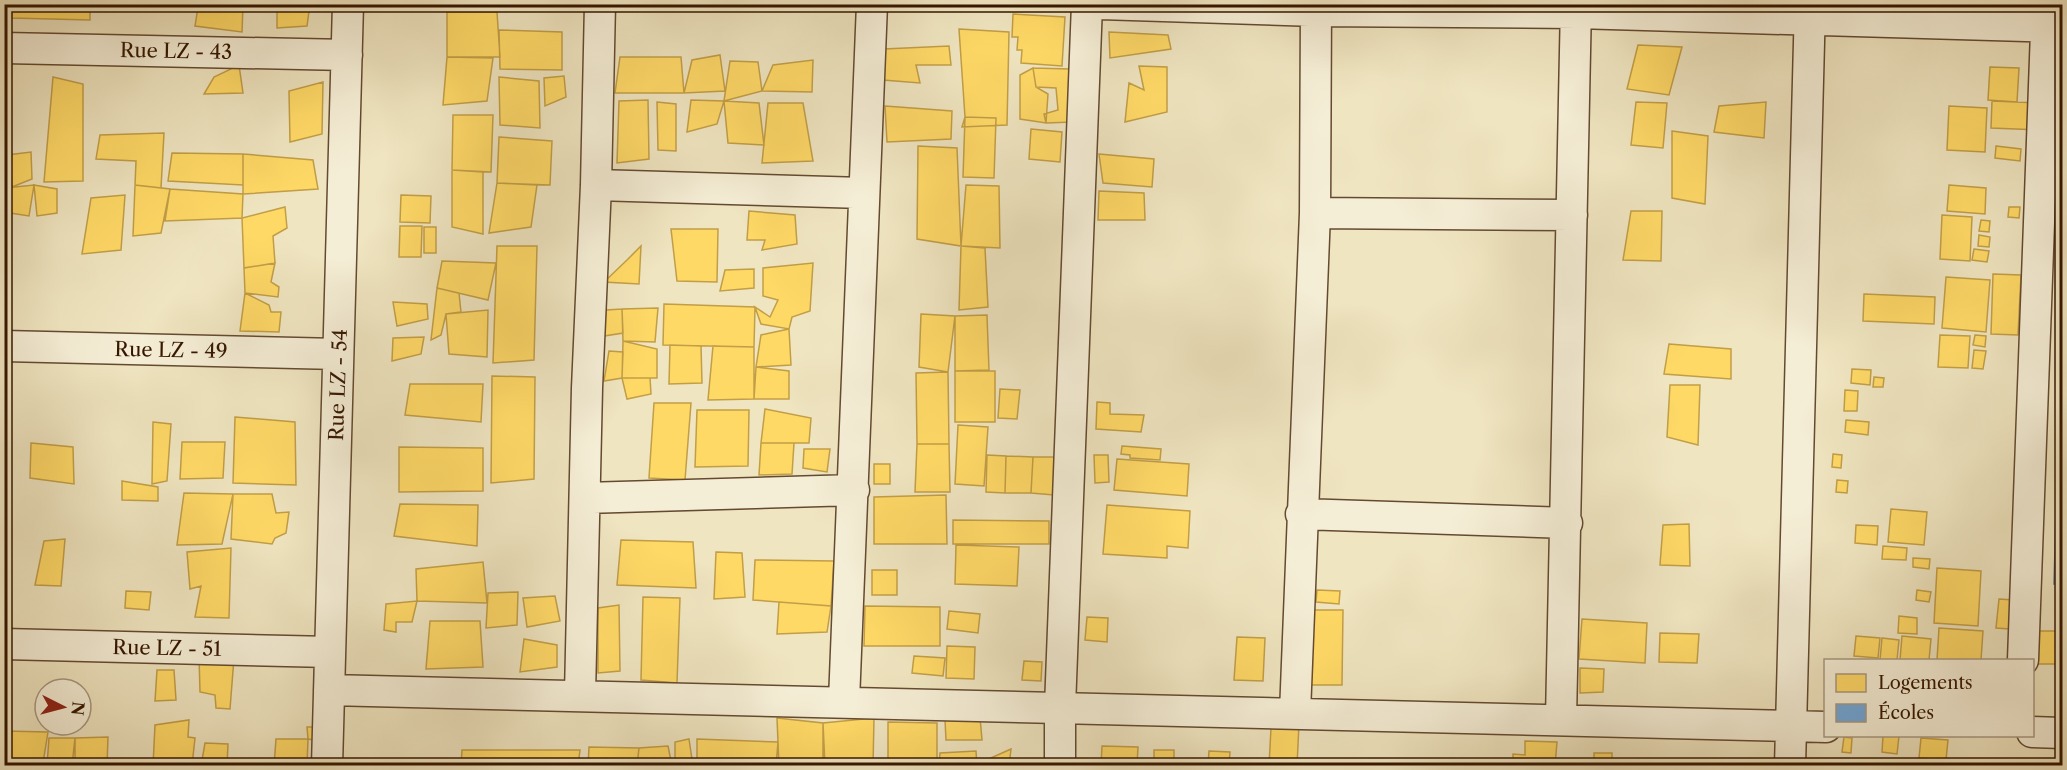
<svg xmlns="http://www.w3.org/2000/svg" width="2067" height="770" font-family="'Libre Caslon Text',serif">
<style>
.homes{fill:#ffd966;stroke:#c29e47;stroke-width:1.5}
.schools{fill:#6fa8dc;stroke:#5e7c9a;stroke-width:1.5}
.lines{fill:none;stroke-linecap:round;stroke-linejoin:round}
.minor-casing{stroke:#644a30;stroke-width:33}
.minor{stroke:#f5eed6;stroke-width:30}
.labels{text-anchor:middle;stroke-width:6;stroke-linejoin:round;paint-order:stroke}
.street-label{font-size:20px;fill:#351600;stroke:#f5eed6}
</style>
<rect width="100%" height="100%" fill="#efe5c0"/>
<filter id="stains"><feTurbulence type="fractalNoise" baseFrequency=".00333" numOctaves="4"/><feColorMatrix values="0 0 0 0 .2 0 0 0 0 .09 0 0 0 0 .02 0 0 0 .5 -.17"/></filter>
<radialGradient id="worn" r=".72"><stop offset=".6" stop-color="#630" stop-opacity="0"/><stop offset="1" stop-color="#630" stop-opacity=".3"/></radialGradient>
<path class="homes" d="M4,4H10L11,18H4Z
M14,4H90V20L11,18Z
M134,4H172L173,7L135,11Z
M277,4H310L307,26L277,28Z
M243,6L242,32L195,26L198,7Z
M447,12H497L500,57H447Z
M1013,14L1065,17L1062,66L1021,63L1022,50H1017L1018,37H1012Z
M959,29L1009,32L1007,125L962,127L965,117Z
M499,30L562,32V70L500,69Z
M1109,32L1168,35L1171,49L1110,58Z
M1638,45L1682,47L1669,95L1627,89Z
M949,46L951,65H916L920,83L883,80L884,49Z
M720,55L725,91L684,93L692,60Z
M447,57L493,58L487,101L443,105Z
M620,57H681L684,93H615Z
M813,60L812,92L762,91L773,65Z
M730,61L758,62L762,91L724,101Z
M239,65L243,93L204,94L214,77Z
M1139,66L1167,67V112L1125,122L1129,83L1144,90Z
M1990,67L2019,68L2017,102L1988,100Z
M1033,68L1069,69L1073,122L1046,123L1044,114L1058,110L1056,88L1036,87Z
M1033,68L1036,87L1048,94L1046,123L1020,119V75Z
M564,76L566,97L545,106L544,78Z
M53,77L83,84V181L44,182Z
M499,77L539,81L540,128L500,125Z
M323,82L322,134L290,142L289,91Z
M648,100L649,159L617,163L619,101Z
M691,100L724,101L717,124L687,132Z
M724,101L759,103L764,145L728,143Z
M1992,101L2039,103L2038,130L1991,128Z
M657,102L676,104V151L658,150Z
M1636,102L1667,103L1663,148L1631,145Z
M1766,102L1764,138L1714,132L1719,106Z
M768,103H803L813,161L762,163Z
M885,106L952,111L951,139L887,142Z
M1949,106L1987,108L1985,152L1947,150Z
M453,115H493L491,172L452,170Z
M965,117L996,118L994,178L963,177Z
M1031,129L1062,132L1060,162L1029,159Z
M1672,131L1708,136L1705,204L1672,198Z
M164,133L161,188L135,185L136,161L96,159L100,135Z
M499,137L552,141L550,185L497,183Z
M918,146L957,148L961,246L917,239Z
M1996,146L2021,149L2020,161L1995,158Z
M31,152L32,179L12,187L7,155Z
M172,153L243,154V185L168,181Z
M243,154L313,160L318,189L243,194Z
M1099,154L1154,159L1152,187L1103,183Z
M452,170L483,172V234L452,227Z
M497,183L537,185L531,227L489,233Z
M34,185L57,189V213L37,216Z
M34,185L29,216L4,212L5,188Z
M135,185L170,189L161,233L133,236Z
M966,185L999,186L1000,248L961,246Z
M1949,185L1986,188L1985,214L1947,211Z
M170,189L243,194L242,218L165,221Z
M1099,191L1144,193L1145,220H1098Z
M125,195L121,250L82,254L91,198Z
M401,195L431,196L430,223L400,222Z
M285,207L287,228L273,236L275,263L244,268L242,218Z
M2009,207H2020L2019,218L2008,217Z
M749,211L795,215L797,244L762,250L765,240H747Z
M1631,211H1662L1661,261L1623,260Z
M1942,215L1972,217L1970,261L1940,259Z
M1981,220L1990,221L1989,232L1979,231Z
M400,226H422L421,257H399Z
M424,227H436V253H424Z
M671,229H718L717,282L677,281Z
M1979,235L1990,237L1989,247L1978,246Z
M497,246H537L534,360L493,363Z
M641,246L639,284L604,282L627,260Z
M961,246L985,248L988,307L959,310Z
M1974,249L1989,251L1987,262L1972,260Z
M442,261L496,263L488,300L437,288Z
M275,263L271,282L279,287L278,297L245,293L244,268Z
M813,263L810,311L792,317L789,329L761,324L755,307L770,317L778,300L763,296V268Z
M754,269V288L720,291L725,270Z
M1993,274L2021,275L2018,335L1991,334Z
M1946,277L1990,280L1986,332L1942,328Z
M437,288L459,293L461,312L446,314L441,335L431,340Z
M245,293L269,305L271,312H281L279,332L240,331Z
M1864,294L1935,297L1934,324L1863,321Z
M393,302L427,304L428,319L397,326Z
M664,304L755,307L754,347L663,345Z
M658,308L655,342L623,341L622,309Z
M622,309L623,333L604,336L606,310Z
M488,310L487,357L449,354L446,314Z
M921,314L955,316L948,372L919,367Z
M987,315L989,370L955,371V316Z
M789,329L791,365L756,367L761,335Z
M1940,335L1970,336L1968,368L1938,367Z
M1975,335L1986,336L1985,347L1973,345Z
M424,337L421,354L392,361L393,338Z
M623,341L657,349V378H622Z
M1669,344L1731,349V379L1664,374Z
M670,345L701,346L702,383L669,384Z
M713,346L754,347V399L708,400Z
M1974,350L1986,351L1983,369L1972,368Z
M609,351L623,352L622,378L604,381Z
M756,367L789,371V399H754Z
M1852,369L1871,370L1870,385L1851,383Z
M955,371H995V422H955Z
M948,372L949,444H917L916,373Z
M492,376L535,377L534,479L491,483Z
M1874,377L1884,378L1883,387H1873Z
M622,378H650L651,394L627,399Z
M410,384H483L481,422L405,415Z
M1670,385H1700L1698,445L1667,437Z
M1000,389L1020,390L1017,419L998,418Z
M1845,390L1858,391L1857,411H1844Z
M1097,402L1110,403V414L1144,415L1141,432L1096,429Z
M654,403H691L685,480L649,478Z
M765,409L811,418L809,443H761Z
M697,410H749L748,466L695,467Z
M235,417L295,422L296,485L233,483Z
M1846,420L1869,422L1868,435L1845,432Z
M153,422L171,424L167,481L152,484Z
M958,425L988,427L984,486L955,484Z
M182,442H225L223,478L180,479Z
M31,443L73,447L74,484L30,478Z
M761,443H794L792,474L759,475Z
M917,444H949L950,492H915Z
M1122,446L1161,449L1160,460L1130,458V455L1121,454Z
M399,447L483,448V491L399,492Z
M804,449H830L827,472L803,468Z
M1833,454L1842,455L1841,468L1832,467Z
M987,455L1006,456L1005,493L986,492Z
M1094,455H1108L1109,482L1095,483Z
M1006,456L1033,457L1031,493H1005Z
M1033,457H1055L1054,495L1031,493Z
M1117,459L1189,464L1187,496L1114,490Z
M874,464H890V484H874Z
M1837,480L1848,481L1847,493L1836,492Z
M122,481L158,487V501L122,500Z
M184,493L233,494L222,544L177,545Z
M233,494H272L276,513L289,512L286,533L275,538L272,544L231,539Z
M946,495L947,544H874V497Z
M400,504L478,505L477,546L394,536Z
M1107,505L1190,511L1188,548L1167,546V558L1103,554Z
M1891,509L1927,512L1924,545L1888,542Z
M953,520L1049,521V544H953Z
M1689,524L1690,566L1660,565L1663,525Z
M1856,525L1878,526L1877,545L1855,543Z
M65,539L61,586L35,585L44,541Z
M621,540L693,542L696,588L617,585Z
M956,545L1019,547L1017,586L955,584Z
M1883,546L1907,548L1906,560L1882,559Z
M231,548L229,618L195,617L201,586L190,589L187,552Z
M716,552L742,553L745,597L714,599Z
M1913,558L1930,559L1929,569L1913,567Z
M755,560L834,561L831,606L753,600Z
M483,562L487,603L417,601L416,569Z
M1937,568L1981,571L1978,626L1934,623Z
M872,570H897V595H872Z
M1317,590L1340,591L1339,604L1316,602Z
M1917,590L1931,592L1929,602L1916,600Z
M126,591L151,592L149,610L125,608Z
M518,592L517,625L486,628L488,593Z
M555,596L560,621L527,627L523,598Z
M643,597L680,598L677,683L641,680Z
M1999,599L2013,600L2010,629L1996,628Z
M417,601L412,622H396V632L384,630L386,604Z
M779,602L831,606L827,632L777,634Z
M619,605L620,671L598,673V608Z
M865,606L940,607V646H864Z
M1312,610H1343L1342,685H1311Z
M949,611L980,614L978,633L947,629Z
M1899,616L1917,618V634L1898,633Z
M1087,617L1108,618L1107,642L1085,640Z
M1582,619L1647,623L1645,663L1579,659Z
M430,621H480L483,667L426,669Z
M1939,628L1983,631L1981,660H1937Z
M2037,631H2062V664H2036Z
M1660,633L1699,634L1697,663L1659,662Z
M1856,636L1880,638L1878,658L1854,656Z
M1902,636L1931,639L1929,660H1900Z
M1237,637L1265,638L1263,681L1234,680Z
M1882,638L1899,640L1897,660H1880Z
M524,639L557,645V667L520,672Z
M947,646L975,647L974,679L946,678Z
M199,656L234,658L230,709L216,708L215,695L200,692Z
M914,656L945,658L943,676L912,673Z
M1024,661L1042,662L1041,681L1022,680Z
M1580,668L1604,669L1603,692L1580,693Z
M157,670H174L176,700L155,701Z
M980,717L982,740H946L945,720Z
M777,718L823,723V766H779Z
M874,718L873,766H825L823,723Z
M189,720L188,737L195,738L192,766H153L155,725Z
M888,722L937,723V766H888Z
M1279,723L1299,724L1297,766H1269L1271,728L1278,729Z
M307,727H324L320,741L308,739Z
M4,731L48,732L43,763H4Z
M1883,736H1899L1897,754L1882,752Z
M108,737L107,766L75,764V738Z
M1844,737L1852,738L1851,753L1842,752Z
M49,738H75L72,766L47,765Z
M1921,738L1948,740L1946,760L1919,758Z
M276,739H308L307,766H274Z
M689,739L693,766H675V742Z
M697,739L778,742L776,766H697Z
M1525,741L1557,742L1555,766H1513V754L1525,755Z
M205,743L228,744L227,766H201Z
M668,746L672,766H637L639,748Z
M1102,746L1138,747L1137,766H1101Z
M589,747L639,748L637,766H588Z
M1011,749L1009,766H983L984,761Z
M462,750H580L578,766H461Z
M1154,750H1174V762L1201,761V766H1154Z
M976,751L977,766H939L940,753Z
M1209,751L1230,752L1229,766H1208Z
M1594,753H1612V766H1563L1594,765Z
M1442,763L1470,764V766H1441Z"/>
<path class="schools" d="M2060,188H2062V296H2061Z
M2061,362H2062V469H2058Z
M2057,474H2062V585L2054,584Z"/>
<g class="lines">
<defs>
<path id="minor" d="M1100,4L1316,11L1576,13L2062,27
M4,48L347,55
M596,185L863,193
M1315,213L1572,215
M4,346L338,354
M585,498L854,490
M1301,514L1567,523
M4,644L330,652
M2023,660L2047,4
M329,690L1826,727
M580,694L587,388L596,185L600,4
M844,701L872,4
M1295,713L1315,213L1316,4
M1561,719L1576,4
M2032,732L2062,733
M327,766L348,4
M1060,766V707L1087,4
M1790,766L1810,4"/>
</defs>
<use href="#minor" class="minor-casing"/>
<use href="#minor" class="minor"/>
</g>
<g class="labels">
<g class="street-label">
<text transform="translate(176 51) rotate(1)" y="7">Rue LZ - 43</text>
<text transform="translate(171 350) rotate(1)" y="7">Rue LZ - 49</text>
<text transform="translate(338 385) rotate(-88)" y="7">Rue LZ - 54</text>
<text transform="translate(167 648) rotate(1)" y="7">Rue LZ - 51</text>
</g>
</g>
<rect width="2067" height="770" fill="none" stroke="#efe5c0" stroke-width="24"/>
<rect x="6" y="6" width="2055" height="758" fill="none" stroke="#351600" stroke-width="3"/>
<rect x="12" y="12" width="2043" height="746" fill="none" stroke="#351600" stroke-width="1.5"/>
<rect x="1824" y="659" width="210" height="78" fill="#f5eed6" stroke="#a89880" stroke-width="1.5"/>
<rect x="1836" y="674" width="30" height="18" fill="#ffd966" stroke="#a89880" stroke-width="1.5"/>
<text x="1878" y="689" font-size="18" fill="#351600">Logements</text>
<rect x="1836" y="704" width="30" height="18" fill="#6fa8dc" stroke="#a89880" stroke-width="1.5"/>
<text x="1878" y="719" font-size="18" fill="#351600">Écoles</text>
<g transform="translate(63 707) rotate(96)"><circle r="28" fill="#f5eed6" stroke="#a89880" stroke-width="1.5"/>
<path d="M0-4.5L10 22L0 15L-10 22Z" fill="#8f2418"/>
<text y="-9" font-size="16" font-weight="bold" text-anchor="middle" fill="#351600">N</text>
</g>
<rect width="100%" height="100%" filter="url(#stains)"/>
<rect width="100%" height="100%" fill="url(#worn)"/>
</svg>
